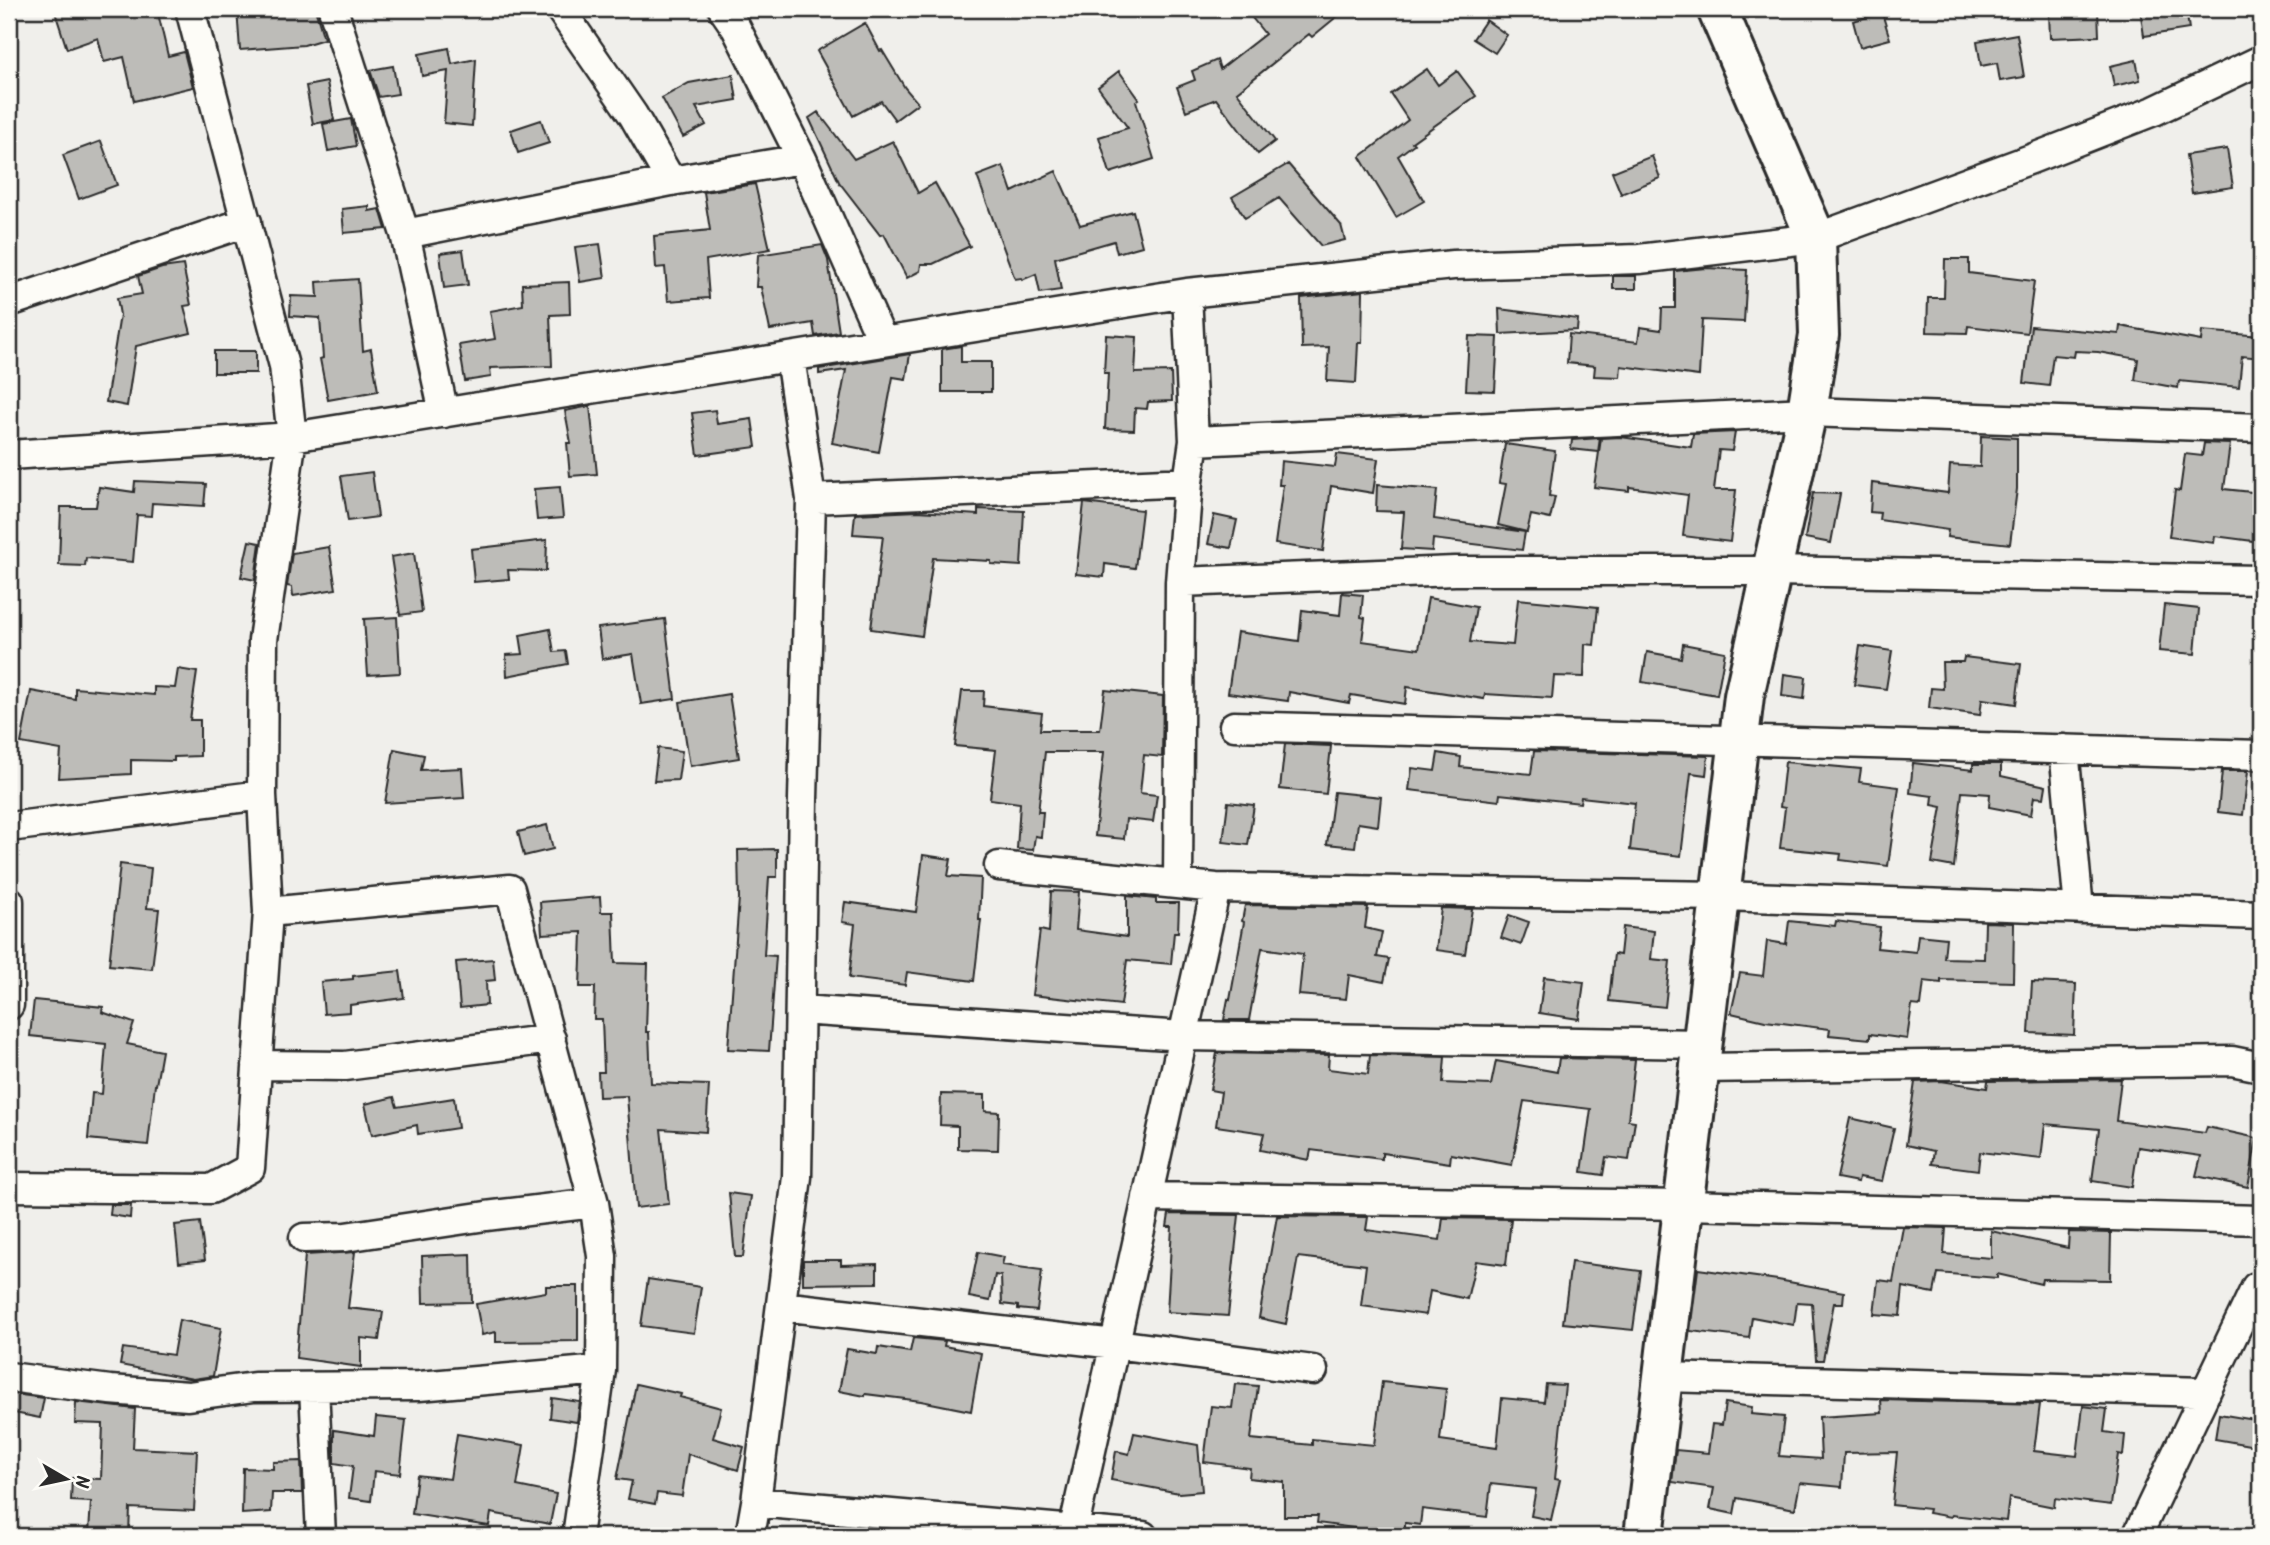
<svg xmlns="http://www.w3.org/2000/svg" width="2270" height="1545" font-family="Kalam,sans-serif">
<style>
.building{fill:#bdbcb8;stroke:#2b2b2b;stroke-width:2}
.lines{fill:none;stroke-linecap:round;stroke-linejoin:round}
.street-casing{stroke:#2b2b2b;stroke-width:33}
.secondary-casing{stroke:#2b2b2b;stroke-width:44}
.street{stroke:#fdfcf7;stroke-width:28}
.secondary{stroke:#fdfcf7;stroke-width:38}
</style>
<rect width="100%" height="100%" fill="#f0efeb"/>
<filter id="ink" filterUnits="userSpaceOnUse"><feTurbulence type="fractalNoise" baseFrequency=".0143" numOctaves="2"/><feDisplacementMap in="SourceGraphic" scale="14" xChannelSelector="R" yChannelSelector="G"/><feConvolveMatrix kernelMatrix="1 2 1 2 8 2 1 2 1" color-interpolation-filters="sRGB"/></filter>
<g filter="url(#ink)">
<path class="building" d="M54,9H157L168,56L184,52L193,87L134,101L124,57L104,62L98,38L67,49Z
M237,9H315L324,39L304,45L240,50Z
M1245,9H1346L1312,37L1309,34L1237,92L1275,141L1258,154L1216,99L1186,111L1177,87L1195,80L1192,71L1217,60L1220,69L1265,34Z
M2140,9H2186L2189,29L2144,36Z
M2098,10L2099,36L2050,38L2049,12Z
M1882,13L1890,39L1860,47L1853,21Z
M1486,20L1507,35L1495,53L1473,39Z
M865,23L880,51L882,50L905,88L918,103L895,120L881,101L853,116L817,51Z
M2017,34L2024,77L2000,81L1997,63L1981,66L1977,41Z
M449,48L452,64L476,59L472,126L444,123L448,71L422,76L419,54Z
M2136,60L2140,80L2114,86L2110,66Z
M393,66L398,94L379,97L370,70Z
M1427,69L1438,85L1457,71L1476,96L1412,142L1414,144L1398,156L1424,201L1396,217L1360,157L1408,120L1391,94Z
M1119,71L1139,99L1136,101L1154,159L1110,173L1099,137L1128,128L1098,87Z
M733,75L737,100L696,107L706,125L683,137L662,98L689,83Z
M327,82L334,120L313,124L306,86Z
M818,112L854,159L893,141L918,193L935,183L970,246L933,264H921L920,271L907,278L884,234L880,235L839,182L809,118Z
M351,119L356,146L328,151L323,124Z
M541,120L549,143L518,153L511,130Z
M101,141L117,185L79,199L63,155Z
M2227,149L2233,187L2192,193L2186,155Z
M1652,156L1660,178L1621,194L1612,172Z
M1288,164L1341,225L1345,240L1321,246L1279,198L1245,218L1232,197Z
M1003,166L1012,192L1056,171L1080,225L1133,211L1142,246L1117,253L1114,241L1055,258L1061,290L1040,293L1036,274L1022,280L1021,278L1015,279L977,176Z
M755,184L770,249L706,260L709,298L668,301L665,267L656,268L654,236L710,230L704,192Z
M369,206V211L380,209L386,229L344,233L342,209Z
M600,244L605,278L580,282L575,247Z
M822,245L828,260L839,332L815,336L813,323L770,330L761,287H756L758,255Z
M463,250L468,285L444,288L440,253Z
M1945,259H1969V273L2034,281L2027,333L1968,326L1967,333L1927,332L1928,298H1944Z
M183,265L191,305L184,306L191,333L136,346L127,406L106,402L120,315L117,298L142,294L138,276L162,268Z
M1706,268L1747,270L1744,322L1702,320L1699,376L1621,366L1620,377L1594,376L1595,366L1567,363L1569,334L1638,342L1640,327L1661,330L1662,308H1675V271Z
M1613,276H1636V289H1613Z
M358,279L363,351L371,349L378,391L328,400L320,359L323,358L320,318L290,316L291,296L318,297L317,282Z
M569,282L570,314L550,315L552,366L490,368L491,377L465,381L459,345L495,339L490,311L523,305L522,284Z
M1363,291L1362,343H1358L1356,383L1327,381L1329,347L1302,348L1301,298Z
M1499,309L1578,319L1577,330L1500,334Z
M2031,326L2119,334L2120,326L2201,341L2202,331L2261,336V358L2242,356L2239,387L2179,381L2178,388L2135,380L2138,359L2098,352L2075,351L2074,357L2053,355L2049,386L2024,383Z
M1106,335L1137,337L1135,373L1171,372L1172,401L1148,402L1147,409L1135,408L1134,430L1105,429L1108,373H1104Z
M1469,336L1498,337L1495,391L1466,390Z
M961,346V362H991V392H942V349Z
M214,351H256V373H214Z
M910,354L906,379L893,377L879,452L832,443L846,370L819,374V369Z
M590,406L597,474L570,476L567,443H571L565,411Z
M715,410L717,424L752,419L756,447L698,455L692,413Z
M1735,432L1732,451L1719,450L1714,490H1736L1730,542L1683,536L1688,495L1629,487V491L1594,487L1601,438L1621,437L1691,447L1693,434Z
M1981,436L2017,438V489L2010,544L1947,537L1948,530L1879,520L1880,513L1870,512L1872,483L1948,493L1950,465L1980,467Z
M1600,438L1598,452L1571,449L1572,440Z
M2204,443L2230,444L2224,489L2261,493V542L2215,536L2214,543L2169,537L2175,490L2180,491L2185,454L2202,456Z
M1505,444L1555,451L1549,496L1555,497L1550,519L1531,515L1527,532L1498,525L1506,484L1499,483Z
M1337,454L1378,459L1373,493L1331,486L1323,551L1275,544L1283,485H1279L1281,461L1335,467Z
M372,472L378,517L348,521L341,476Z
M135,481L206,484L204,506L152,503L151,516L137,515L133,562L86,558L85,566L59,565L61,507H96L99,487L134,492Z
M1377,485L1437,490L1434,519L1525,532L1522,550L1433,539L1432,551L1401,549L1404,512L1376,511Z
M560,487L563,518L537,520L534,489Z
M1813,493L1840,494L1831,543L1805,538Z
M1084,503L1142,510L1135,568L1105,564L1104,577L1076,574Z
M978,509L1024,511L1021,566L991,564V561L933,558L922,636L871,629L883,536L853,534L855,514L918,511L978,515Z
M1214,515L1237,520L1231,548L1208,544Z
M547,540L546,571L508,570L509,579L474,582L471,549Z
M249,541L260,543L255,580L241,577Z
M329,547L336,589L293,596L292,587L287,586L292,553Z
M414,553L422,612L400,615L391,557Z
M1342,593L1363,595L1361,617L1365,618L1362,641L1419,649L1428,598L1476,607L1470,642L1513,645L1518,599L1598,607L1594,645L1585,644L1584,677L1554,676L1552,698L1485,694L1484,699L1407,687L1405,704L1351,695L1349,703L1289,692L1288,701L1228,693L1237,632L1299,641L1302,610L1340,615Z
M2164,605L2199,609L2195,654L2159,651Z
M397,617L400,673L368,675L364,619Z
M665,619L675,699L641,704L633,654L602,659L598,628Z
M550,629L554,652L566,651L568,664L507,676L506,655L523,654L520,635Z
M1683,644L1725,652L1717,695L1642,682L1647,652L1681,658Z
M1860,646L1892,651L1886,689L1854,685Z
M1964,657L2021,664L2016,704L1982,699L1980,715L1929,708L1931,688L1943,689L1942,662H1963Z
M178,669L197,672L190,720H200V756L174,757V761L131,760V774L59,778L61,750L21,743L31,691L75,699V688L154,695V687L175,688Z
M1784,674L1806,677L1804,699L1782,696Z
M1105,690L1163,696L1162,757L1144,755L1140,793L1157,795L1153,822L1126,819L1124,839L1095,836L1104,752H1045L1038,812H1043L1041,837L1035,836L1033,850L1017,849L1020,803L990,799L996,750L955,746L962,691H984L983,706L1042,713L1040,730H1100Z
M729,694L739,758L690,766L680,702Z
M1285,744L1331,746L1326,794L1280,789Z
M658,748L682,751L678,780L654,781Z
M394,749L424,755L421,770L462,768L464,798L385,803Z
M1534,751L1708,756L1706,775L1691,773L1681,856L1630,850L1635,803L1581,797L1580,803L1500,794L1499,801L1409,790L1412,768L1435,771L1438,753L1461,757L1460,767L1531,774Z
M1785,762L1861,769L1859,782L1899,787L1888,866L1840,860L1841,854L1780,848L1785,808L1780,807Z
M1913,763L1973,770V764H2001V776L2046,786L2044,798L2034,797L2031,815L1989,807L1990,794L1962,792L1954,867L1932,863L1942,807L1932,805L1933,796L1910,793Z
M2222,771H2248L2243,815L2218,812Z
M1334,792L1381,797L1378,826L1358,823L1355,847L1327,844Z
M1228,802L1254,805L1248,845L1223,842Z
M547,825L553,849L524,856L518,832Z
M777,849V877H769L764,955L776,956L769,1051L728,1049L739,898L738,850Z
M923,855L951,859L948,876L981,878L979,920H981L974,981L907,972L905,985L849,978L855,924L842,922L845,902L916,912Z
M120,864L151,868L147,908L159,909L152,969L109,965Z
M1051,891L1079,892L1076,930L1127,937V896L1156,899V903H1179L1178,932H1174L1171,964L1127,960L1121,1005L1032,995L1040,930L1049,932Z
M600,897L601,912H613L615,963L648,964L646,1032H649L651,1083L709,1085L706,1132L661,1129L669,1204L636,1208L627,1096L599,1097L598,1072H604L602,1019H594L595,987H580L582,932L542,934L540,902Z
M1245,905L1368,907L1365,928L1382,932L1377,957L1389,959L1384,982L1349,975L1346,999L1299,995L1303,954L1262,948L1249,1020H1224L1228,999L1230,1000L1244,922L1242,921Z
M1441,908L1472,909L1465,954L1436,950Z
M1509,915L1529,922L1521,945L1501,938Z
M1789,921L1835,926L1836,921L1880,927L1877,948L1916,952L1918,935L1946,938L1944,958L1984,959L1985,922L2014,923L2013,982L1941,980V983L1924,981L1921,1006L1912,1005L1907,1039L1870,1034V1039L1829,1035L1830,1029L1765,1021L1731,1013L1740,973L1763,976L1767,941L1786,944Z
M1623,927L1654,931L1651,959L1670,961L1665,1007L1609,1001L1614,954L1620,955Z
M493,959L495,980L486,981L487,1005L460,1008L456,962Z
M400,971L404,998L350,1005V1012L324,1014L321,982L353,979V976Z
M1544,977L1584,982L1579,1019L1539,1013Z
M2032,982L2076,984L2074,1035L2029,1033Z
M34,1000L103,1007L102,1012L134,1023L127,1044L162,1051L156,1085H155L148,1145L88,1139L92,1093L102,1094L106,1044L30,1036Z
M1217,1053L1329,1055L1328,1069L1368,1074L1370,1055L1445,1057L1443,1083L1491,1085L1496,1061L1557,1072L1559,1058L1635,1060L1628,1120L1635,1121L1629,1160L1606,1157L1603,1175L1582,1172L1591,1109L1524,1101L1512,1165L1451,1154L1450,1163L1382,1153V1159L1311,1150L1309,1160L1260,1150L1264,1133L1216,1126L1221,1092L1210,1090Z
M2121,1079L2116,1121L2205,1133L2207,1127L2257,1138L2248,1187L2196,1176L2201,1156L2138,1147L2132,1187L2092,1181L2099,1129L2045,1124L2041,1159L1980,1152L1978,1170L1932,1164L1934,1151L1906,1145L1915,1082L1941,1081L1987,1088L1988,1081Z
M941,1094L985,1095V1111L999,1112L998,1150L958,1149V1126L940,1125Z
M394,1097L397,1107L454,1098L458,1128L418,1134L417,1125L372,1135L365,1104Z
M1850,1118L1894,1128L1882,1181L1859,1177L1858,1182L1837,1178Z
M729,1193L751,1196L743,1257H735Z
M111,1205H131L130,1218L110,1215Z
M1169,1214L1239,1215L1228,1316L1167,1312L1172,1227H1167Z
M1277,1216L1368,1217L1366,1230L1440,1240L1443,1218L1511,1219L1506,1265L1476,1261L1467,1299L1430,1291L1426,1315L1361,1306L1366,1265L1298,1257L1286,1324L1259,1318Z
M200,1222L205,1260L179,1263L175,1225Z
M1903,1227L1946,1228L1944,1254L1991,1258V1231L2068,1248L2069,1232L2111,1233L2110,1280L2042,1279L2041,1284L1997,1274V1278L1938,1273L1934,1293L1903,1287L1900,1316L1874,1314L1878,1280L1893,1282Z
M355,1252L348,1308L383,1312L379,1340L361,1338V1367L296,1358L305,1255Z
M978,1252L1004,1257L1002,1265L1042,1270L1037,1311L1018,1309V1306L1002,1304L1001,1276L995,1275L990,1301L969,1297Z
M471,1254L472,1302L423,1303L422,1256Z
M803,1260H841V1265L877,1264V1283L803,1284Z
M1571,1262L1641,1271L1633,1330L1563,1323Z
M1698,1269L1778,1280L1844,1292L1843,1303H1834L1823,1360H1816L1812,1303L1797,1302L1794,1325L1752,1317L1749,1338L1690,1331Z
M648,1279L701,1287L694,1333L641,1326Z
M546,1286H578V1341L496,1342V1332L482,1335L476,1304L546,1292Z
M179,1320L221,1328L213,1376L193,1379L120,1365L123,1348L173,1355Z
M913,1338L945,1341L944,1346L981,1353L971,1411L921,1401L865,1394V1396L839,1391L847,1349L877,1354L878,1347L910,1352Z
M1382,1382L1446,1389L1440,1440L1497,1448L1502,1398L1544,1402L1546,1384L1565,1385L1555,1479L1560,1480L1551,1520L1531,1516L1536,1489L1491,1484L1487,1517L1422,1509L1420,1525L1405,1523V1535L1317,1523L1318,1516H1284V1482L1249,1478L1250,1468L1204,1462L1211,1406L1232,1408L1235,1384L1258,1386L1251,1439L1312,1445V1439L1374,1445Z
M636,1384L681,1394L680,1397L721,1408L713,1438L744,1447L738,1470L688,1454L682,1496L657,1493L655,1504L628,1499L632,1481L617,1479Z
M13,1394L44,1398L40,1418L9,1412Z
M552,1398L580,1402L577,1422L550,1418Z
M1881,1400L2040,1404L2034,1451L2077,1456L2083,1406L2107,1409L2104,1432L2125,1435L2123,1455L2118,1454L2111,1505L2055,1498L2054,1507L2009,1498L2006,1521L1952,1515L1951,1517L1928,1513L1929,1509L1892,1505L1897,1452L1844,1453L1842,1487L1800,1483L1795,1509L1737,1498L1734,1514L1710,1509L1714,1488L1672,1482L1676,1450L1708,1453L1712,1424L1722,1425L1725,1403L1752,1407L1751,1414L1784,1417L1779,1456L1821,1459L1819,1417L1882,1413Z
M76,1402L135,1409L133,1448L197,1451L194,1511L130,1508L129,1534L89,1532L91,1502L71,1501L72,1478L101,1479L103,1424L75,1423Z
M2219,1414L2261,1421V1447L2215,1439Z
M376,1417L406,1420L400,1474L374,1471L371,1501L349,1498L353,1466L334,1463V1430L374,1436Z
M1134,1433L1198,1445L1202,1491L1179,1493L1111,1480L1116,1451L1129,1454Z
M457,1434L524,1445L517,1486L556,1494L550,1524L491,1513L489,1526L412,1514L417,1475L450,1479Z
M301,1461L302,1493H272L271,1512L242,1514L243,1468L273,1469V1462Z"/>
<g class="lines">
<defs>
<path id="street" d="M333,9L405,234L444,413
M560,9L633,115L671,181
M723,9L736,28L802,159L883,342
M405,234L671,181L802,159
M9,302L247,222
M1194,441L1807,412L2261,428
M9,455L292,437L1187,293L1453,265L1639,259L1816,238L2031,159L2154,111L2261,60
M811,499L1188,482
M1180,582L1455,571H1772L2261,580
M1234,726L2261,755
M2064,749L2079,909
M9,827L262,795
M999,866L1216,888L1721,896L2261,915
M1178,884L1180,582L1188,482L1194,441L1187,293
M9,901V1005
M268,912L510,889L594,1203L602,1256L601,1370L577,1536
M800,1010L1183,1036L1704,1044
M257,1065L345,1066L551,1039
M1701,1068L2232,1061L2261,1067
M9,1187L211,1189L250,1168L268,912L262,795L263,640L292,437L284,366L190,9
M1147,1197L1685,1205L2261,1220
M304,1238L345,1237L486,1216L594,1203
M781,1306L1115,1344L1313,1370
M9,1377L110,1390L188,1396L254,1387L419,1386L601,1370
M1664,1377L2206,1392
M314,1387L321,1536
M756,1502L1143,1536
M750,1536L756,1502L797,1177L803,799L811,499L790,357
M1072,1536L1216,888
M2137,1536L2256,1287"/>
<path id="secondary" d="M1644,1536L1744,696L1807,412L1819,335L1816,238L1717,9"/>
</defs>
<use href="#street" class="street-casing"/>
<use href="#secondary" class="secondary-casing"/>
<use href="#street" class="street"/>
<use href="#secondary" class="secondary"/>
</g>
</g>
<rect width="2270" height="1545" fill="none" stroke="#fdfcf7" stroke-width="35"/>
<rect x="18" y="18" width="2235" height="1510" fill="none" stroke="#2b2b2b" stroke-width="2.5" filter="url(#ink)"/>
<g transform="translate(66 1479) rotate(99)" stroke="#fdfcf7" stroke-width="5" paint-order="stroke">
<path d="M0-5L12 26L0 18L-12 26Z" fill="#2b2b2b"/>
<text y="-10" font-size="19" font-weight="bold" text-anchor="middle" fill="#2b2b2b">N</text>
</g>
</svg>
